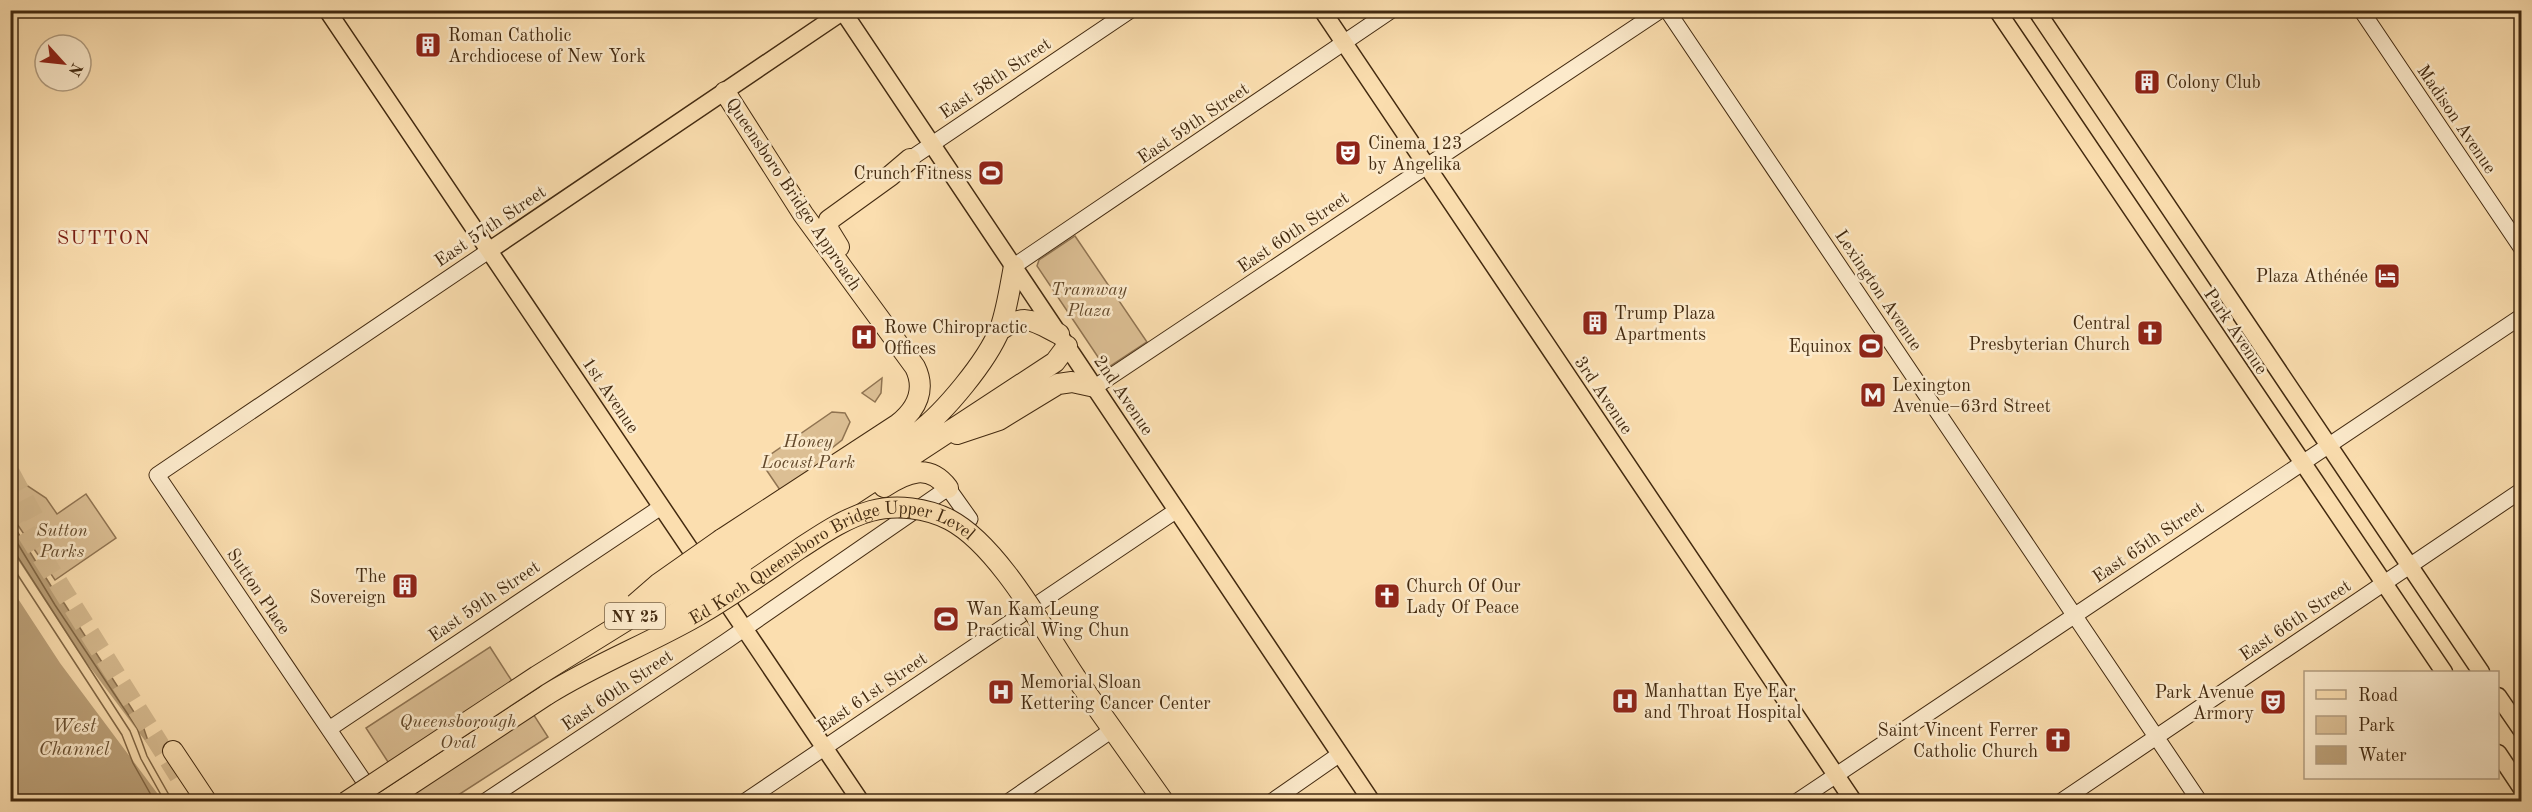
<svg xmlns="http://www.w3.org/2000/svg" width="2532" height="812" font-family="'Old Standard TT',serif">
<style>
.green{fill:#dcbf94;stroke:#907452;stroke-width:1.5}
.water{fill:#bca179;stroke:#8c714f;stroke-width:1.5}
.pier{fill:#fbdeaf}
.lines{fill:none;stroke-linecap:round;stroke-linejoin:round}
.shore{stroke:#806644;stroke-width:1.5}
.highway-tunnel{stroke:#d6ba8f;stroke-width:20;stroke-dasharray:20 10;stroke-linecap:butt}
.secondary-casing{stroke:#432a10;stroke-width:17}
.primary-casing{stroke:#432a10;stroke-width:19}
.highway-casing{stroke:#432a10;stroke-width:22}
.secondary{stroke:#fceacb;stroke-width:15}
.primary{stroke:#fbdeaf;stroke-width:16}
.highway{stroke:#fbdeaf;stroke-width:20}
.highway-bridge-casing{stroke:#432a10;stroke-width:22;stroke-linecap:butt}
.highway-bridge{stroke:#fbdeaf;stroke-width:20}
.labels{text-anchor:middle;stroke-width:5;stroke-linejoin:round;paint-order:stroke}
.shield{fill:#fceacb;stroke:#7a6448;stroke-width:1.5}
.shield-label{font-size:16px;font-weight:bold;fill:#432a10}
.poi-label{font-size:18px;fill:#432a10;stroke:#fceacb;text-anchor:start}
.street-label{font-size:18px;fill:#432a10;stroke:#fceacb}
.park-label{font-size:18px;font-style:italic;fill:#62482a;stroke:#fceacb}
.neighbourhood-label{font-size:20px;letter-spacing:1.5px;fill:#7a1f14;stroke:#fceacb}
.water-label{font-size:20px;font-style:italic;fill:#674e30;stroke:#fceacb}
</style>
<rect width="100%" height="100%" fill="#fbdeaf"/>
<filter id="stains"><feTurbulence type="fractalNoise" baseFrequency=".00333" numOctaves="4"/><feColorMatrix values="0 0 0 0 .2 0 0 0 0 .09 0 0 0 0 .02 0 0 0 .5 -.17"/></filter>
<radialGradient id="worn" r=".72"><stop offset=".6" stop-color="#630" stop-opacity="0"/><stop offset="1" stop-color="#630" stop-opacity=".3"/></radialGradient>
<path class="green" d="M1075,236L1147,342L1109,367L1104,366L1037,266L1039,260Z
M882,378L881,393L875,402L862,393Z
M832,412L845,413L850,422L842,440L827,452L831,459L780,490L763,465L764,459Z
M10,469L14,477L46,498L57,514L86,494L116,538L55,580L11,515Z
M490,647L548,737L449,801L414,802L366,728Z"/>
<path class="water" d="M10,520L61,602L64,603L143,726L147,738L155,749L152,751L180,801H11Z"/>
<path class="pier" d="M11,549L77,650L164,766L183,802L163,801L60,663L11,588Z"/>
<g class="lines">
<path class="shore" d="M10,531L55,605L137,728L147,756L173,802
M10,545L130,731L141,759L165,802
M10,563L122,735L133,763L155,802"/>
<path class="highway-tunnel" d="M10,473L46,540
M10,506L179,776"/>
<defs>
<path id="secondary" d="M1667,10L2200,802
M2361,10L2522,249
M910,159L1131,10
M1014,266L1392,10
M1095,387L1661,10
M1039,603L1177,510
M329,729L661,507
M378,802L157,475L490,250
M484,802L725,642L948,488L970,519
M744,802L1021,615
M1008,802L1112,730
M1271,802L1340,754
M1796,802L2522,316
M2060,802L2522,490"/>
<path id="primary" d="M327,10L702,567
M842,10L1372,802
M1322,10L1854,802
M1997,10L2444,672
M2036,10L2481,672
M490,250L845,10
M717,588L861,802
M2498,696L2522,731
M2498,753L2522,789"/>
<path id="highway" d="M839,247L828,229L829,220L890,176L910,159
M999,331C1025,312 1033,321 1059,334
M957,434L999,420L1058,384L1072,382L1095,387
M884,487C907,472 929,463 948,488
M722,539L898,424C917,409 926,389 915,367L803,214L725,92
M732,555L917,433C945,412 987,361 1000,329C1007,309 1010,287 1014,266
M741,568L1055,362L1067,346
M1076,678L1164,802
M173,751L207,802
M384,802L548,694"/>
</defs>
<use href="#secondary" class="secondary-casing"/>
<use href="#primary" class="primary-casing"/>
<use href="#highway" class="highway-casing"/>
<use href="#secondary" class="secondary"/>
<use href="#primary" class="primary"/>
<use href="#highway" class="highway"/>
<defs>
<g id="highway-bridge">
<path d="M635,604L658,584L722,539"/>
<path d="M661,623L741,568"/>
<path id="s1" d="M548,694C596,664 648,644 697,616C732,596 765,572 799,549C822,534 845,518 871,511C896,504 927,508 950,520C999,546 1045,632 1076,678"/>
<path d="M346,802L537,676L732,555"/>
</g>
</defs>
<use href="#highway-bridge" class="highway-bridge-casing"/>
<use href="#highway-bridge" class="highway-bridge"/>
</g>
<defs>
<symbol id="building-square" viewBox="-11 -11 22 22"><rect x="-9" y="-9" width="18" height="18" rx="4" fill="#8f2418" stroke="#fceacb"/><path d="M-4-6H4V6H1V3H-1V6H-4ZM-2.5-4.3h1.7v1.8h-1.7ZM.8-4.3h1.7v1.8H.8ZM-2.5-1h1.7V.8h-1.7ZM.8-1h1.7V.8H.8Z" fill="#fff"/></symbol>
<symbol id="theatre-square" viewBox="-11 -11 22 22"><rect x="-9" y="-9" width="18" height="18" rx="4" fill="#8f2418" stroke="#fceacb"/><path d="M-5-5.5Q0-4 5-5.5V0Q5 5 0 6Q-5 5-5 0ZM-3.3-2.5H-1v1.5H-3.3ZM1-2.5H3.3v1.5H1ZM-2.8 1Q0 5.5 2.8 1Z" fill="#fff"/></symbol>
<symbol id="stadium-square" viewBox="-11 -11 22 22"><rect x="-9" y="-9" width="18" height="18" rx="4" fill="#8f2418" stroke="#fceacb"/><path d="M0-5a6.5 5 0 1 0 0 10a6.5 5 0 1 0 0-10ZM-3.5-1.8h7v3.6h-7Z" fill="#fff"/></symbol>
<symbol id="hotel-square" viewBox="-11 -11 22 22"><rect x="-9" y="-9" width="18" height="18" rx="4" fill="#8f2418" stroke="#fceacb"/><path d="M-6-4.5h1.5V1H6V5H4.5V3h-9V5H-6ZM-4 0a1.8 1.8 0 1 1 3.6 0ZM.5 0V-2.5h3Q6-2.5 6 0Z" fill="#fff"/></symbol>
<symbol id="church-square" viewBox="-11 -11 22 22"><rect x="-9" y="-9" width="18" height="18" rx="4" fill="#8f2418" stroke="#fceacb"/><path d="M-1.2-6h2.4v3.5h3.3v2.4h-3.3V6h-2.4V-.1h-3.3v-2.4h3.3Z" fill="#fff"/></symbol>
<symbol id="hospital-square" viewBox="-11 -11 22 22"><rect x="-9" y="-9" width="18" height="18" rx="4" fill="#8f2418" stroke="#fceacb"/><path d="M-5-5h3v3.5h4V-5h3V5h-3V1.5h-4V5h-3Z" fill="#fff"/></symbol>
<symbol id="metro-square" viewBox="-11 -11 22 22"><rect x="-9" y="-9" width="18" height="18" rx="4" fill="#8f2418" stroke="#fceacb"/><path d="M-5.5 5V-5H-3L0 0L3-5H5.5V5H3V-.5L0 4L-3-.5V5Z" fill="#fff"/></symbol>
</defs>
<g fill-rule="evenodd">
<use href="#building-square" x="413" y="30" width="30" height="30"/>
<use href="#building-square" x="2132" y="67" width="30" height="30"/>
<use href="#theatre-square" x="1333" y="138" width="30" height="30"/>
<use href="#stadium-square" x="976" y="158" width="30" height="30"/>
<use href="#hotel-square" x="2372" y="261" width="30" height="30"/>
<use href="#building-square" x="1580" y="308" width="30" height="30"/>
<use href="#church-square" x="2135" y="318" width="30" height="30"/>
<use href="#hospital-square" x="849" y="322" width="30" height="30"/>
<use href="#stadium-square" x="1856" y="331" width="30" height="30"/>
<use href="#metro-square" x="1858" y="380" width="30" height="30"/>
<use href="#building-square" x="390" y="571" width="30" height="30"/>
<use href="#church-square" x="1372" y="581" width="30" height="30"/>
<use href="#stadium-square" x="931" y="604" width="30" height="30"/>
<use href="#hospital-square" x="986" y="677" width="30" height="30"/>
<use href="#hospital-square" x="1610" y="686" width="30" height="30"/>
<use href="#theatre-square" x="2258" y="687" width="30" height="30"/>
<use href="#church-square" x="2043" y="725" width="30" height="30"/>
</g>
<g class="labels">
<rect class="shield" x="605" y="603" width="60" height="26" rx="4.5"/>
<g class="shield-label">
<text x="635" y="622">NY 25</text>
</g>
<g class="poi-label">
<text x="448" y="41">Roman Catholic<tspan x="448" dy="21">Archdiocese of New York</tspan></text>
<text x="2166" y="88">Colony Club</text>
<text x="1368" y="149">Cinema 123<tspan x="1368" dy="21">by Angelika</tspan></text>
<text x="972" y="179" text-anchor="end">Crunch Fitness</text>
<text x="2368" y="282" text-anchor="end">Plaza Athénée</text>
<text x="1614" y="319">Trump Plaza<tspan x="1614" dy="21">Apartments</tspan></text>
<text x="2130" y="329" text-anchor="end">Central<tspan x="2130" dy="21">Presbyterian Church</tspan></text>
<text x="884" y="333">Rowe Chiropractic<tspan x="884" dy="21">Offices</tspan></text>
<text x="1852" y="352" text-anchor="end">Equinox</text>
<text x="1892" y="391">Lexington<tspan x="1892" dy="21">Avenue–63rd Street</tspan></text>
<text x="386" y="582" text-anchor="end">The<tspan x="386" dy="21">Sovereign</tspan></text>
<text x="1406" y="592">Church Of Our<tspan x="1406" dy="21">Lady Of Peace</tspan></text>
<text x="966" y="615">Wan Kam Leung<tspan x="966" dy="21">Practical Wing Chun</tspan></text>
<text x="1020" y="688">Memorial Sloan<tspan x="1020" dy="21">Kettering Cancer Center</tspan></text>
<text x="1644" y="697">Manhattan Eye Ear<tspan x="1644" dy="21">and Throat Hospital</tspan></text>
<text x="2254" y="698" text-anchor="end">Park Avenue<tspan x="2254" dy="21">Armory</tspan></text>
<text x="2038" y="736" text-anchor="end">Saint Vincent Ferrer<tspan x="2038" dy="21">Catholic Church</tspan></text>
</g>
<g class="street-label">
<text transform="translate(995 78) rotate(-34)" y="6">East 58th Street</text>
<text transform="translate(2457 119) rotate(56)" y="6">Madison Avenue</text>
<text transform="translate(1193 123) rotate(-34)" y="6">East 59th Street</text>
<text transform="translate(794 194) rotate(56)" y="6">Queensboro Bridge Approach</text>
<text transform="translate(490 226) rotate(-34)" y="6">East 57th Street</text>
<text transform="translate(1293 232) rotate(-34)" y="6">East 60th Street</text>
<text transform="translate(1879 290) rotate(56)" y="6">Lexington Avenue</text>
<text transform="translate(2236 331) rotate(56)" y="6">Park Avenue</text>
<text transform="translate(611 395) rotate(56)" y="6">1st Avenue</text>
<text transform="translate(1124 395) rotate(56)" y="6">2nd Avenue</text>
<text transform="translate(1604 395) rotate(56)" y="6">3rd Avenue</text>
<text transform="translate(2148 542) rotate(-34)" y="6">East 65th Street</text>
<text dy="6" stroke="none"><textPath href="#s1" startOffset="321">Ed Koch Queensboro Bridge Upper Level</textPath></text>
<text transform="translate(259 591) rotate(56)" y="6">Sutton Place</text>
<text transform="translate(484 601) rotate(-34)" y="6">East 59th Street</text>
<text transform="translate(2295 620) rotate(-34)" y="6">East 66th Street</text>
<text transform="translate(617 690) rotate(-34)" y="6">East 60th Street</text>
<text transform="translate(872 692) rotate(-34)" y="6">East 61st Street</text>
</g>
<g class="park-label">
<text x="1089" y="295">Tramway<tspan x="1089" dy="21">Plaza</tspan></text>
<text x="808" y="447">Honey<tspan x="808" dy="21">Locust Park</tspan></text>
<text x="62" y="536">Sutton<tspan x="62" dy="21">Parks</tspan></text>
<text x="458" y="727">Queensborough<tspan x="458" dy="21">Oval</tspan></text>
</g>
<g class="neighbourhood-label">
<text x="104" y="244">SUTTON</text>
</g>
<g class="water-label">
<text x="74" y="732">West<tspan x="74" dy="23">Channel</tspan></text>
</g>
</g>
<rect width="2532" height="812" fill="none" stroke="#fbdeaf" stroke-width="36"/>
<rect x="12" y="12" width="2508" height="788" fill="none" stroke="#432a10" stroke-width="3"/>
<rect x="18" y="18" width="2496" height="776" fill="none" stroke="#432a10" stroke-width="1.5"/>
<rect x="2304" y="671" width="195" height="108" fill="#fceacb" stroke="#b29d80" stroke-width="1.5"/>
<rect x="2316" y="690" width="30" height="9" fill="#fbdeaf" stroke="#b29d80" stroke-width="1.5"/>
<text x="2358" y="701" font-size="18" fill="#432a10">Road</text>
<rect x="2316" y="716" width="30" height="18" fill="#dcbf94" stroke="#b29d80" stroke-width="1.5"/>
<text x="2358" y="731" font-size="18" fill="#432a10">Park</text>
<rect x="2316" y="746" width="30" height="18" fill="#bca179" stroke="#b29d80" stroke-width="1.5"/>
<text x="2358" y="761" font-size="18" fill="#432a10">Water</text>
<g transform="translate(63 63) rotate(117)"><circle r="28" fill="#fceacb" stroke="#b29d80" stroke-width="1.5"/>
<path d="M0-4.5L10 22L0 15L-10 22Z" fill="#8f2418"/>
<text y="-9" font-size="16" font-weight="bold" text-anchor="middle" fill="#432a10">N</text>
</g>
<rect width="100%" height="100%" filter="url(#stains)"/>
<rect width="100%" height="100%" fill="url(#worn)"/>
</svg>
